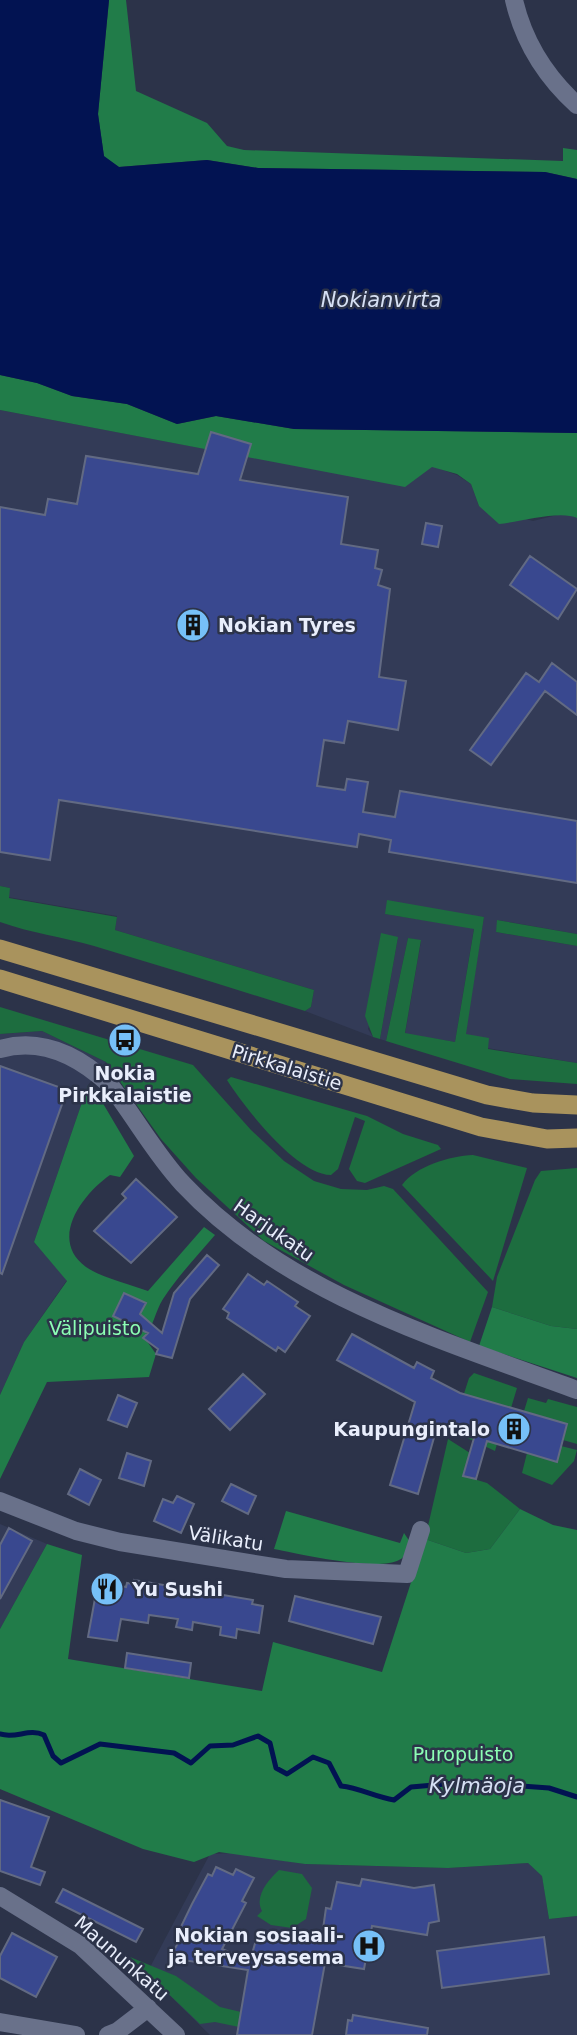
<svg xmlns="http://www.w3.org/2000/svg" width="577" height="2035" font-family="'DejaVu Sans',sans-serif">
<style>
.built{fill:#333b57}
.green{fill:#1d6d3f}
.forest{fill:#217c49}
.water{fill:#021352}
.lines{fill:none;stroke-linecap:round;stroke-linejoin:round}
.stream{stroke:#021352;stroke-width:5}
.building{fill:#39488f;stroke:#626a83;stroke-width:2}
.minor{stroke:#69718a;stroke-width:18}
.primary{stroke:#a9935d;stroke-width:19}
.labels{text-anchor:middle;stroke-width:5;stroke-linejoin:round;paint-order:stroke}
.poi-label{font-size:19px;font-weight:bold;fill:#e9eefc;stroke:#2c3349;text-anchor:start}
.street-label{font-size:19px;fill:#e9eefc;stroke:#2c3349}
.park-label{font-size:19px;fill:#8cfeb4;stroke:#2c3349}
.water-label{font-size:21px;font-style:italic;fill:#d6e0f4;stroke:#2c3349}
</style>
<rect width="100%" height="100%" fill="#2c3349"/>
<path class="built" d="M0,410L206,449L432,466L457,475L471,484L479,506L533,521L565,513L577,518V934L498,920L496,932L577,946V1063L487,1048L465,1034L484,917L385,914L474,928L455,1042L405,1034L421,941L408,938L386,1041L380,1039L398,937L368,1029L373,1037L305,1011L311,1007L314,990L115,930L117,916L8,897L10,888L0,886Z
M42,1031L106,1062L88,1085L34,1242L67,1280L24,1342L0,1395V1034Z
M0,1524L47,1544L0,1629Z
M235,1853L305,1864L448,1868L528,1863L542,1875L549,1919L577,1916V2035H210L147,1973L210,1854Z"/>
<path class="green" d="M0,886L10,888L9,898L117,917L115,930L314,990L311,1007L305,1011C235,989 164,967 94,946C62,937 31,933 0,922Z
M387,900L484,917L466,1034L489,1038L488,1049L577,1063V1084L510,1079L386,1041L408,938L421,940L405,1033L455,1042L474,929L385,914Z
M497,920L577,934V946L496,932Z
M381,933L398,937L380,1039L373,1037L365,1016Z
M0,1007L193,1065L251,1130L284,1161L314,1181L341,1189L367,1190L384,1186L393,1189L488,1292L470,1342L344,1285L264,1241L196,1178L161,1139L106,1062L42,1031L0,1034Z
M231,1077L367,1116L403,1134L438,1145L441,1149L365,1183L357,1181L349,1169L365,1121L355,1117L338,1169L331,1175C296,1174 245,1108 227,1080Z
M473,1155L527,1168L493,1281L402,1185C416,1166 450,1156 473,1155Z
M577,1168V1329L551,1326L492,1307L497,1277L535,1180L541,1171Z
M474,1373L517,1388L511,1408L460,1434L497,1444L495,1451L452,1431L469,1378Z
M528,1398L546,1403L548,1399L577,1407V1444L563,1440L567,1424L524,1411Z
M448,1439L470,1453L464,1476L487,1483L520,1509L490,1549L466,1553L425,1539Z
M561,1446L577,1450L574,1461L552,1485L522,1473L527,1453L556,1462Z
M279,1870L302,1874L312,1888L306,1919L292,1928L271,1925L257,1916L262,1911C254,1897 268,1880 279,1870Z
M130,1957L176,1976L220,2007L241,2012L239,2027L215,2022L200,2024Z"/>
<path class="forest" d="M109,0H126L136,91L207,123L227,146L244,150L563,161V148L577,150V179L545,172L258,168L207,160L119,167L104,157L98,114Z
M0,375L37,383L72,396L127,404L177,424L216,416L294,429L577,433V518C560,510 520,522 499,524L479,506L471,484L457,474L432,467L405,487L0,410Z
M88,1085L98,1095L134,1156L120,1177L110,1175C83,1194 48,1239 86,1267C100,1277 132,1285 148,1291L204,1227L215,1235C197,1256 178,1276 163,1299C155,1312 154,1325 144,1337L156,1354L149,1377L47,1382L0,1479V1395L24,1342L67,1281L34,1242Z
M492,1307L551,1326L577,1329V1378L479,1346Z
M520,1509L553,1525L577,1530V1916L549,1919L542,1876L528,1863L448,1868L305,1864L219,1852L194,1862L143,1849L0,1789V1629L47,1544L82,1555L68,1659L262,1691L273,1642L382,1672L425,1539L466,1553L490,1549Z
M286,1511L400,1543L404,1533L410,1542C407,1549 406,1557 399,1560C378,1572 300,1554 274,1549Z"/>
<path class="water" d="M0,0H109L98,114L104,156L119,167L207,160L258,168L545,172L577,179V433L294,429L216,416L177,424L127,404L72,396L37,383L0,375Z"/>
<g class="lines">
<path class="stream" d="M0,1734C16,1739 29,1728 44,1735L53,1756L61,1763L100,1744L174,1753L191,1763L210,1746L233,1745L258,1736L270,1743L276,1768L287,1774L313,1757L329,1763L341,1786C360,1788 375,1797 394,1800L411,1787L469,1782L549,1788L577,1797"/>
</g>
<path class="building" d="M211,432L251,444L240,480L348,497L341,544L378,550L375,568L382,570L378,585L390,589L379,677L406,681L398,730L348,721L344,743L324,740L317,786L345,790L347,779L368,782L363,812L395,817L400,791L577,821V883L389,852L391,840L359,834L357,847L59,800L50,860L0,852V507L45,515L48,499L77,504L86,456L198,474Z
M426,523L442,526L438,547L422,544Z
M530,556L577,589L558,619L510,585Z
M552,663L577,682V715L545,691L491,765L470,750L526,673L539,682Z
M0,1066L67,1090L2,1274L0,1273Z
M136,1179L177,1217L131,1263L94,1231L126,1198L122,1194Z
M207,1255L219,1265L190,1299L172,1358L156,1354L158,1349L143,1338L148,1333L113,1316L124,1293L146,1303L140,1314L162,1333L174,1293Z
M248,1274L264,1285L267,1281L298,1302L295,1306L310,1316L285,1352L278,1347L276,1351L227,1318L229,1313L223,1309Z
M352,1334L414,1368L417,1362L434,1371L431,1378L460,1393L567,1424L557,1462L487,1441L476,1479L463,1476L474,1438L437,1427L418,1494L390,1485L415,1402L337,1360Z
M243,1374L265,1394L230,1430L209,1409Z
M118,1395L137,1403L127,1427L108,1420Z
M127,1453L151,1461L144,1486L119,1478Z
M80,1469L101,1480L89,1505L68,1494Z
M231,1484L256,1496L248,1514L222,1501Z
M177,1496L194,1504L181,1533L154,1521L163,1499L173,1503Z
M9,1528L32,1541L0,1599V1545Z
M134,1580L253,1600L252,1604L263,1606L259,1633L237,1629L236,1638L220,1635L221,1627L193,1622L192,1630L176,1627L178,1619L149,1615L148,1623L121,1619L117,1641L88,1637L98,1582L126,1587L127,1583L133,1584Z
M295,1596L381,1617L373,1644L289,1621Z
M127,1653L191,1663L189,1678L125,1668Z
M0,1800L49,1817L31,1867L45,1872L40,1885L0,1871Z
M216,1867L233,1875L236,1869L254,1878L242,1901L246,1903L222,1949L250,1961L258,1933L321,1943L326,1908L331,1909L337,1882L360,1886L362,1879L414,1888L434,1885L439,1921L429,1923L427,1935L372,1926L364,1969L325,1963L312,2035H237L248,1970L170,1958L179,1941L175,1939L192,1904L208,1874L212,1876Z
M63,1889L143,1929L136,1942L56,1902Z
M12,1933L57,1957L36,1997L0,1978V1956Z
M544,1937L549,1974L442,1988L437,1951Z
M353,2015L428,2028L427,2035H346L348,2020L352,2021Z"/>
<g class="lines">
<path class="minor" d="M514,0C524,43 545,76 577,105
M0,1049C42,1037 80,1057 110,1085C135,1117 155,1154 183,1184C286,1294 439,1339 577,1390
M0,1501L76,1531L120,1542L286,1569L407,1574L421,1530
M0,1896L80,1945L176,2035
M0,2022L76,2035
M108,2035L118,2031L148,2008"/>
<path class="primary" d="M0,949L487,1095L533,1103L577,1105
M0,979L481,1127L547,1139L577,1138"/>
</g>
<defs>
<symbol id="building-disc" viewBox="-11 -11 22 22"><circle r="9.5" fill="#76c0f7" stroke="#2c3349"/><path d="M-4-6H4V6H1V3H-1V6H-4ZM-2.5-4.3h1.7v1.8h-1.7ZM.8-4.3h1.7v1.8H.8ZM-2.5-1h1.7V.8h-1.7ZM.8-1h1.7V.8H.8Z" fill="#111"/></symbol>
<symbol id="bus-disc" viewBox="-11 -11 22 22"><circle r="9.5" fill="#76c0f7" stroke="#2c3349"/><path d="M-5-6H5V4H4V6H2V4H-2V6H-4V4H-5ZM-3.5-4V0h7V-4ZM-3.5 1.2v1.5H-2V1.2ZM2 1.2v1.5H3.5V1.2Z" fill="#111"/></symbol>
<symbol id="restaurant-disc" viewBox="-11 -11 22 22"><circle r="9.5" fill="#76c0f7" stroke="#2c3349"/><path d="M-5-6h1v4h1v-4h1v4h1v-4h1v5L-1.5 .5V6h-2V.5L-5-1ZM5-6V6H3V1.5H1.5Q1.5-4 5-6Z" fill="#111"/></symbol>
<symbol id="hospital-disc" viewBox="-11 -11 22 22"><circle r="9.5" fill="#76c0f7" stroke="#2c3349"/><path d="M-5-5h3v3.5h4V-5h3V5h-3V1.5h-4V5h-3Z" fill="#111"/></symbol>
</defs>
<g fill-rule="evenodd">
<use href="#building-disc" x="174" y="606" width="38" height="38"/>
<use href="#bus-disc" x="106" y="1021" width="38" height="38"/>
<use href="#building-disc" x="495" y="1410" width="38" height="38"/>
<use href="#restaurant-disc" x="88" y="1570" width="38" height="38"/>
<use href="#hospital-disc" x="350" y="1927" width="38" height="38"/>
</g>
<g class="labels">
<g class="poi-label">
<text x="218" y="632">Nokian Tyres</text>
<text x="125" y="1080" text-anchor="middle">Nokia<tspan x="125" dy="22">Pirkkalaistie</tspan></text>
<text x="490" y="1436" text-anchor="end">Kaupungintalo</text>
<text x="132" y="1596">Yu Sushi</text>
<text x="344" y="1942" text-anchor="end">Nokian sosiaali-<tspan x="344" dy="22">ja terveysasema</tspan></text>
</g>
<g class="street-label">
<text transform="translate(287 1067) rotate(17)" y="7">Pirkkalaistie</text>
<text transform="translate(274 1230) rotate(35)" y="7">Harjukatu</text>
<text transform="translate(226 1538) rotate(9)" y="7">Välikatu</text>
<text transform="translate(122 1958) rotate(41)" y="7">Maununkatu</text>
</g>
<g class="park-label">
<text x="95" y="1335">Välipuisto</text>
<text x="463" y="1761">Puropuisto</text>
</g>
<g class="water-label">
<text x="381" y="307">Nokianvirta</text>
<text x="477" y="1793">Kylmäoja</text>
</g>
</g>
</svg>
